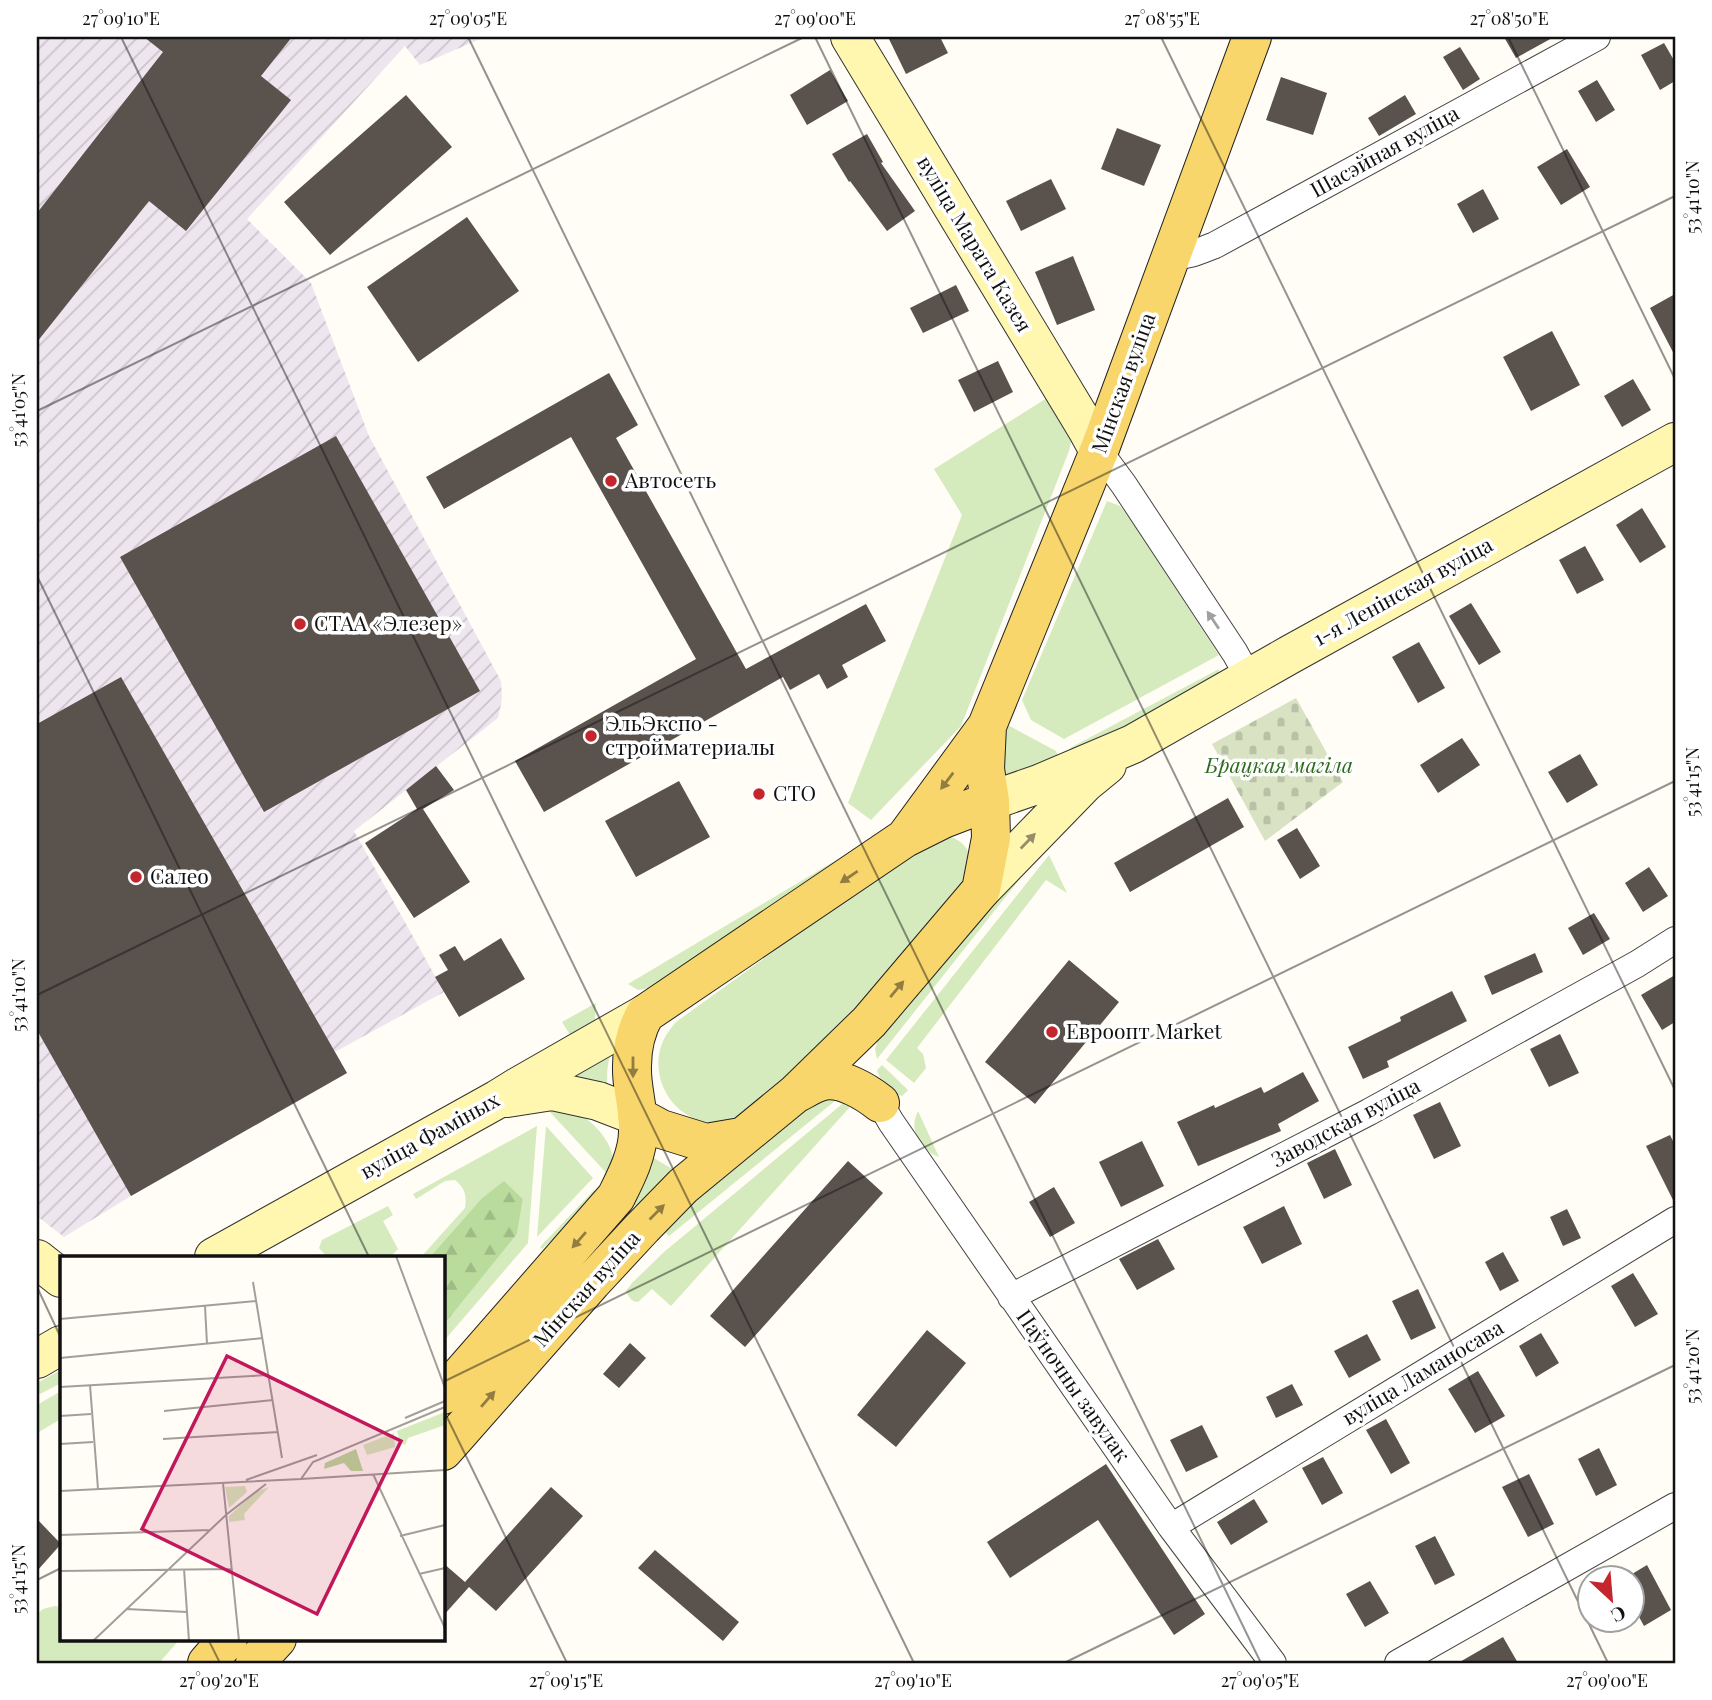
<svg xmlns="http://www.w3.org/2000/svg" width="1712" height="1700" font-family="'Playfair Display',serif">
<style>
.industrial{fill:url(#industrial-furrows)}
.grass{fill:#d5ebbd}
.forest{fill:url(#forest-firs)}
.cemetery{fill:url(#cemetery-stones)}
.building{fill:#5a524d}
.lines{fill:none;stroke-linecap:round;stroke-linejoin:round}
.street-casing{stroke:#444;stroke-width:28}
.secondary-casing{stroke:#333;stroke-width:40}
.primary-casing{stroke:#222;stroke-width:40}
.street{stroke:#fff;stroke-width:26}
.secondary{stroke:#fff6b0;stroke-width:38}
.primary{stroke:#f9d66b;stroke-width:38}
.oneway{fill:#a0a0a0}
.oneway2{fill:#917d42}
.oneway3{fill:#948f68}
.ticks{fill:none;stroke:#111;stroke-width:2;stroke-opacity:0.45}
.poi-dot{fill:#c4262e;stroke:#fff;stroke-width:2.5}
.labels{text-anchor:middle;stroke-width:7;stroke-linejoin:round;paint-order:stroke}
.street-label{font-size:21px;fill:#111;stroke:#fff}
.poi-label{font-size:21px;fill:#111;stroke:#fff;text-anchor:start}
.park-label{font-size:21px;font-style:italic;fill:#2f6b1f;stroke:#fff}
.inset-road{fill:none;stroke:#a09f9a;stroke-width:2}
.view{fill:#c2185b;fill-opacity:0.15;stroke:#c2185b;stroke-width:3.5}
.inset-edge{fill:none;stroke:#111;stroke-width:3.5}
.neatline{fill:none;stroke:#111;stroke-width:2.5}
.ticks-label{font-size:18px;text-anchor:middle;fill:#111}
</style>
<defs>
<pattern id="industrial-furrows" width="10" height="10" patternUnits="userSpaceOnUse" patternTransform="scale(1.75)"><rect width="10" height="10" fill="#eee6ef"/><path d="M-1 1l2-2M0 10L10 0M9 11l2-2" fill="none" stroke="#cbc4cc"/></pattern>
<pattern id="forest-firs" width="22" height="20" patternUnits="userSpaceOnUse" patternTransform="scale(1.75)"><rect width="22" height="20" fill="#b9dc9c"/><path d="M5 1l3.5 6h-7zM16 11l3.5 6h-7z" fill="#9ebc85"/></pattern>
<pattern id="cemetery-stones" width="16" height="16" patternUnits="userSpaceOnUse" patternTransform="scale(1.75)"><rect width="16" height="16" fill="#d9e3c4"/><path d="M2 7V4a2 2 0 0 1 4 0v3zM10 15v-3a2 2 0 0 1 4 0v3z" fill="#b9c2a7"/></pattern>
</defs>
<rect width="100%" height="100%" fill="#fffdf5"/>
<path class="industrial" d="M37,37H485L420,65L405,46L247,219L311,283L369,436L501,681L502,700L498,718L354,831L444,992L335,1052L347,1073L131,1196L64,1237L37,1216Z"/>
<path class="grass" d="M1050,396L1072,437L1069,451L961,726L871,820L848,803L962,515L934,469Z
M1107,501L1120,506L1129,517L1219,655L1064,739L1031,720L1022,700Z
M1219,669L1218,675L1074,757L1070,748Z
M1006,724L1056,751L1061,763L1005,777L994,748Z
M1080,803L877,1059L875,1049L880,1034Z
M947,835C968,843 972,853 970,873L867,999L747,1115C735,1119 723,1124 710,1123C671,1118 648,1076 663,1041C666,1034 671,1028 676,1022L925,842Z
M855,849L651,988L638,990L628,984Z
M1049,855L1067,893L1046,880L917,1048L923,1054L926,1068L914,1083L886,1060Z
M596,1003L595,1020L570,1035L562,1022Z
M613,1048C607,1062 606,1074 608,1090L562,1080Z
M882,1065L908,1090L902,1096C887,1093 881,1083 877,1070Z
M846,1092L669,1236L660,1228L803,1099Z
M853,1095L858,1098L671,1306L652,1289L638,1302C631,1302 629,1297 626,1291L632,1283L664,1252Z
M564,1110C571,1112 579,1114 585,1118C597,1126 613,1145 613,1160C613,1166 611,1172 611,1178L549,1111Z
M918,1111L939,1157C920,1149 908,1131 918,1111Z
M537,1126L528,1243L443,1342V1326L517,1234L523,1199L504,1182L481,1199L430,1257H421L465,1208C467,1196 465,1188 455,1180L445,1181L416,1199L413,1194Z
M546,1126L593,1178L537,1237Z
M647,1154L674,1170L636,1207L631,1201Z
M594,1190L600,1196L542,1249L540,1247Z
M388,1206L393,1215L383,1221L398,1249L392,1255L387,1257H327L319,1248L322,1240Z
M61,1370V1383L40,1394L37,1389V1383Z
M61,1391V1419L37,1433V1405Z
M55,1606L61,1607V1639H180L159,1663H37V1614L43,1609Z"/>
<path class="forest" d="M504,1181L523,1199L517,1234L443,1326V1257H430L481,1199Z"/>
<path class="cemetery" d="M1296,698L1343,782L1265,841L1212,744Z"/>
<path class="building" d="M144,37H292L261,76L291,100L186,231L149,201L37,342V213L163,52Z
M888,37H940L948,53L906,74Z
M1504,37H1554L1516,58Z
M1664,43L1675,62V81L1660,90L1641,55Z
M1460,47L1480,79L1463,90L1443,57Z
M830,70L848,101L807,125L790,95Z
M1281,77L1327,93L1313,135L1266,120Z
M1597,80L1615,110L1596,122L1578,91Z
M406,95L452,147L330,255L284,202Z
M1405,95L1416,114L1379,136L1368,118Z
M1117,128L1161,145L1144,186L1101,169Z
M867,134L883,162L881,163L915,211L887,231L850,181L849,182L832,154Z
M1567,149L1590,187L1561,205L1537,167Z
M1051,179L1066,209L1021,231L1006,201Z
M1483,189L1499,219L1473,233L1457,204Z
M467,217L519,291L418,362L367,287Z
M1073,256L1095,310L1057,325L1035,272Z
M956,285L969,311L923,333L910,308Z
M1675,294V356L1650,308Z
M1552,331L1580,385L1531,411L1503,357Z
M998,361L1013,392L974,412L958,380Z
M609,373L638,425L616,438L746,669L866,604L886,641L842,665L848,677L827,689L819,674L790,690L783,677L544,812L515,761L696,659L571,437L444,509L426,477Z
M1633,379L1651,410L1622,427L1604,396Z
M336,436L480,691L264,812L120,557Z
M1642,508L1666,547L1640,563L1616,525Z
M1585,546L1604,580L1577,594L1559,560Z
M1471,603L1501,652L1479,665L1449,616Z
M1419,642L1445,688L1418,703L1392,657Z
M121,677L347,1073L131,1196L37,1030V724Z
M1462,738L1480,765L1438,793L1420,765Z
M1580,754L1598,785L1567,803L1548,772Z
M436,766L454,790L423,809L470,882L414,918L365,843L417,809L406,790Z
M679,781L710,837L636,877L605,821Z
M1228,798L1244,827L1130,892L1114,863Z
M1297,828L1320,866L1300,879L1277,840Z
M1649,867L1668,896L1643,912L1625,883Z
M1594,913L1610,939L1583,955L1568,928Z
M501,938L525,979L459,1017L435,977L448,970L439,955L455,946L464,961Z
M1535,953L1543,972L1492,995L1484,976Z
M1069,960L1119,1002L1035,1104L985,1062Z
M1675,975V1022L1662,1030L1641,995Z
M1452,991L1467,1021L1387,1061L1389,1067L1363,1079L1348,1047L1401,1021L1400,1017Z
M1560,1034L1579,1073L1549,1087L1530,1049Z
M1303,1072L1319,1101L1278,1124L1281,1131L1198,1166L1177,1122L1214,1105L1215,1108L1261,1087L1264,1093Z
M1440,1102L1461,1146L1434,1159L1413,1115Z
M1670,1135L1675,1145V1204L1646,1146Z
M1142,1141L1164,1186L1121,1207L1099,1162Z
M1335,1149L1352,1185L1324,1199L1307,1163Z
M848,1161L883,1193L745,1347L710,1316Z
M1054,1187L1075,1223L1050,1237L1029,1202Z
M1284,1206L1302,1244L1262,1264L1243,1227Z
M1567,1209L1581,1238L1563,1246L1550,1217Z
M1158,1239L1175,1269L1137,1290L1119,1259Z
M1503,1252L1519,1281L1500,1291L1485,1262Z
M1633,1273L1658,1314L1635,1327L1611,1286Z
M1418,1289L1436,1328L1411,1340L1392,1301Z
M927,1330L966,1363L896,1447L857,1415Z
M1541,1333L1559,1363L1536,1377L1519,1346Z
M1367,1334L1381,1360L1349,1378L1334,1351Z
M630,1343L646,1358L619,1388L603,1374Z
M1478,1371L1505,1416L1475,1433L1448,1389Z
M1292,1384L1303,1405L1276,1418L1266,1397Z
M1386,1419L1410,1463L1391,1474L1366,1430Z
M1202,1425L1218,1457L1186,1472L1170,1440Z
M1599,1448L1617,1485L1596,1496L1578,1459Z
M1323,1457L1343,1493L1322,1505L1302,1468Z
M1106,1464L1205,1614L1174,1635L1098,1520L1010,1578L987,1542Z
M1529,1474L1554,1524L1528,1537L1502,1487Z
M551,1487L583,1516L496,1611L469,1587L443,1616V1563L465,1582Z
M1254,1499L1268,1522L1231,1545L1217,1522Z
M37,1519L61,1544L37,1571Z
M1435,1536L1455,1575L1435,1585L1415,1546Z
M655,1550L739,1622L723,1641L638,1568Z
M1647,1565L1671,1610L1644,1626L1632,1604V1574Z
M1370,1581L1389,1613L1365,1627L1346,1594Z
M1503,1637L1518,1663H1458Z"/>
<g class="lines">
<defs>
<path id="street" d="M1170,256C1187,257 1200,251 1215,245L1597,37
M1099,451L1124,485L1235,653L1249,678
M880,1103L891,1122L1171,1527L1273,1663
M1011,1297L1369,1112L1637,964L1675,940
M1171,1527L1675,1220
M1398,1663L1675,1506"/>
<path id="secondary" d="M850,37L1088,431L1099,451
M990,801L1039,784L1133,744L1291,654L1675,442
M981,890L1085,783L1107,765
M507,1098L552,1091L598,1101L637,1116
M214,1257L498,1099L519,1086L645,1014
M37,1259L61,1278
M37,1359L61,1345"/>
<path id="primary" d="M905,838L987,726L1099,451L1252,37
M797,1093C805,1089 814,1083 823,1081C842,1077 866,1092 880,1103
M637,1116L661,1129L706,1143L741,1137
M443,1395L616,1197C626,1177 638,1154 638,1131C639,1109 631,1087 632,1066C632,1047 636,1030 645,1014L905,838L943,819L990,801
M443,1451L592,1282L643,1227L683,1186L795,1094L869,1022L981,890L991,838L990,801L985,769L987,726
M207,1663L228,1639
M255,1663L277,1639"/>
</defs>
<use href="#street" class="street-casing"/>
<use href="#secondary" class="secondary-casing"/>
<use href="#primary" class="primary-casing"/>
<use href="#street" class="street"/>
<use href="#secondary" class="secondary"/>
<use href="#primary" class="primary"/>
</g>
<defs><path id="oneway-solid" d="M-6-.8H1V-3.2L6.5 0L1 3.2V.8H-6Z" transform="scale(1.75)"/></defs>
<use class="oneway" href="#oneway-solid" transform="translate(1213 620) rotate(-124)"/>
<g class="oneway2">
<use href="#oneway-solid" transform="translate(947 781) rotate(127)"/>
<use href="#oneway-solid" transform="translate(849 877) rotate(146)"/>
<use href="#oneway-solid" transform="translate(897 989) rotate(-50)"/>
<use href="#oneway-solid" transform="translate(633 1067) rotate(90)"/>
<use href="#oneway-solid" transform="translate(657 1212) rotate(-45)"/>
<use href="#oneway-solid" transform="translate(579 1240) rotate(131)"/>
<use href="#oneway-solid" transform="translate(488 1399) rotate(-49)"/>
</g>
<use class="oneway3" href="#oneway-solid" transform="translate(1028 841) rotate(-46)"/>
<path class="ticks" d="M121,37L914,1663M468,37L1261,1663M815,37L1608,1663M1161,37L1675,1090M1508,37L1675,379M37,411L804,37M37,576L369,1257M37,995L1675,196M37,1287L61,1338M443,1382L1675,781M443,1409L567,1663M37,1580L61,1568M208,1639L220,1663M1064,1663L1675,1365"/>
<g class="poi-dot">
<circle cx="611" cy="481" r="7"/>
<circle cx="300" cy="624" r="7"/>
<circle cx="591" cy="736" r="7"/>
<circle cx="759" cy="794" r="7"/>
<circle cx="136" cy="877" r="7"/>
<circle cx="1052" cy="1032" r="7"/>
</g>
<g class="labels">
<g class="street-label">
<text transform="translate(1385 152) rotate(-29)" y="7">Шасэйная вуліца</text>
<text transform="translate(974 244) rotate(59)" y="7">вуліца Марата Казея</text>
<text transform="translate(1124 383) rotate(-70)" y="7">Мінская вуліца</text>
<text transform="translate(1403 592) rotate(-29)" y="7">1-я Ленінская вуліца</text>
<text transform="translate(1346 1123) rotate(-28)" y="7">Заводская вуліца</text>
<text transform="translate(430 1136) rotate(-29)" y="7">вуліца Фаміных</text>
<text transform="translate(587 1289) rotate(-48)" y="7">Мінская вуліца</text>
<text transform="translate(1423 1373) rotate(-31)" y="7">вуліца Ламаносава</text>
<text transform="translate(1073 1386) rotate(55)" y="7">Паўночны завулак</text>
</g>
<g class="poi-label">
<text x="625" y="488">Автосеть</text>
<text x="314" y="631">СТАА «Элезер»</text>
<text x="605" y="731">ЭльЭкспо -<tspan x="605" dy="24">стройматериалы</tspan></text>
<text x="773" y="801">СТО</text>
<text x="150" y="884">Салео</text>
<text x="1066" y="1039">Евроопт Market</text>
</g>
<g class="park-label">
<text x="1279" y="773">Брацкая магіла</text>
</g>
</g>
<g transform="translate(60 1256)">
<rect width="385" height="385" fill="#fffdf5"/>
<path d="M385,156V169L348,182L345,189L340,186L337,175ZM334,177L335,191L307,199L303,189ZM185,230L187,236L169,252L165,231ZM209,231L184,258L185,264L169,266V260L195,236Z" fill="#d5ebbd"/>
<path d="M296,193L303,215H291L284,207L264,213L265,207Z" fill="#b9dc9c"/>
<path class="inset-road" d="M336,0L385,132M193,26L222,202M145,50L147,88M0,63L196,45M0,102L203,82M30,129L38,233M0,131L208,119M104,155L213,144M0,160L31,158M345,162L385,145M103,183L218,176M0,188L33,186M313,218L385,372M241,223L385,214M186,224L257,199M163,227L179,385M0,235L241,223L253,206L385,151M0,279L150,274M340,280L385,269M124,313L129,385M0,315L172,313M359,318L385,312M66,353L127,356M33,385L167,258L206,228"/>
<path class="view" d="M167,100L341,185L257,358L82,273Z"/>
<rect width="385" height="385" class="inset-edge"/>
</g>
<rect width="1712" height="1700" fill="none" stroke="#ffffff" stroke-width="77"/>
<g transform="translate(1611 1599) rotate(154)"><circle r="33" fill="#ffffff" stroke="#a0a0a0" stroke-width="2"/>
<path d="M0-5L12 26L0 18L-12 26Z" fill="#c4262e"/>
<text y="-10" font-size="19" font-weight="bold" text-anchor="middle" fill="#111111">С</text>
</g>
<rect x="38" y="38" width="1636" height="1624" class="neatline"/>
<g class="ticks-label">
<text x="121" y="25">27°09'10"E</text>
<text x="468" y="25">27°09'05"E</text>
<text x="815" y="25">27°09'00"E</text>
<text x="1162" y="25">27°08'55"E</text>
<text x="1509" y="25">27°08'50"E</text>
<text transform="translate(1693 197) rotate(-90)" y="6">53°41'10"N</text>
<text transform="translate(19 410) rotate(-90)" y="6">53°41'05"N</text>
<text transform="translate(1693 782) rotate(-90)" y="6">53°41'15"N</text>
<text transform="translate(19 995) rotate(-90)" y="6">53°41'10"N</text>
<text transform="translate(1693 1366) rotate(-90)" y="6">53°41'20"N</text>
<text transform="translate(19 1579) rotate(-90)" y="6">53°41'15"N</text>
<text x="219" y="1687">27°09'20"E</text>
<text x="566" y="1687">27°09'15"E</text>
<text x="913" y="1687">27°09'10"E</text>
<text x="1260" y="1687">27°09'05"E</text>
<text x="1607" y="1687">27°09'00"E</text>
</g>
</svg>
